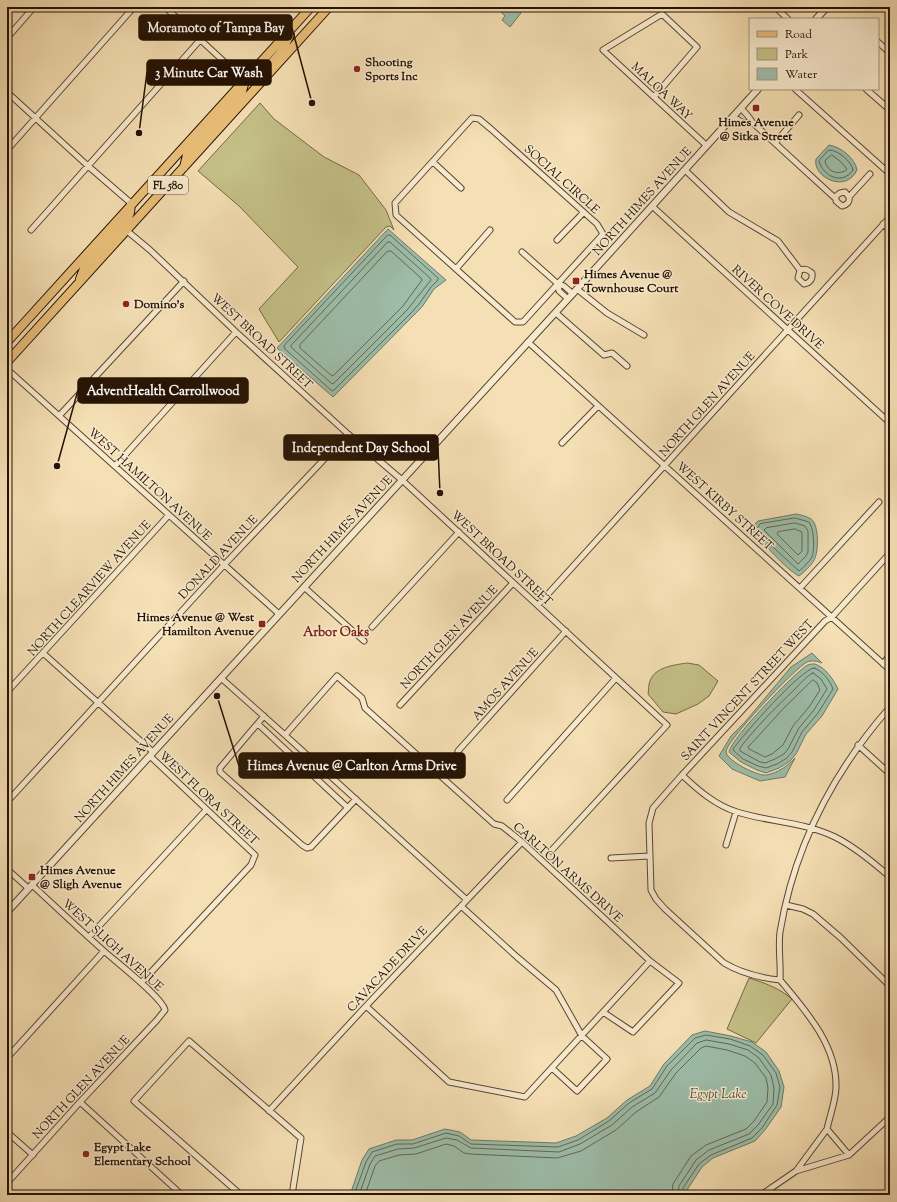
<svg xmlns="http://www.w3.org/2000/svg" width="897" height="1202" font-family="'Sorts Mill Goudy',serif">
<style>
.green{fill:#c4c087;stroke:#746945}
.water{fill:#9dbda9;stroke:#6d7967}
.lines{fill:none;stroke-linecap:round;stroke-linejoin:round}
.shore{stroke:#606856;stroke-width:1}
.minor-casing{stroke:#58452f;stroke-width:7}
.tertiary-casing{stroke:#58452f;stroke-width:8}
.primary-casing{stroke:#241203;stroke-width:10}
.minor{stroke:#f8eace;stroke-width:5}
.tertiary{stroke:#f8eace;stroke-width:6}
.primary{stroke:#eac07a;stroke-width:8}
.poi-dot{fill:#8f2418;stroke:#f8eace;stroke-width:1.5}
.labels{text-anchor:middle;stroke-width:3;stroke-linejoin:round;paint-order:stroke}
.shield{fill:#f8eace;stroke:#645340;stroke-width:1}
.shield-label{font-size:11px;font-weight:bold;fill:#241203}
.poi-label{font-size:12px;font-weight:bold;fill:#241203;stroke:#f8eace;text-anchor:start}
.street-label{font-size:12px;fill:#241203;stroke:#f8eace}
.neighbourhood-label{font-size:13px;font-weight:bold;fill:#7a1f14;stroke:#f8eace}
.water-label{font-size:13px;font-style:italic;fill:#4e4e3d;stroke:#f8eace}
.leader{fill:none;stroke:#241203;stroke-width:1.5}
.callout-dot{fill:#241203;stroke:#f8eace;stroke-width:1.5}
.callout{fill:#241203;stroke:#241203;stroke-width:1.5}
.callout-label{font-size:13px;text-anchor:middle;font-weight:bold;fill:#fff}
</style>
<rect width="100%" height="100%" fill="#f5dfb4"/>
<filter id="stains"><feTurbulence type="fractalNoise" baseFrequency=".005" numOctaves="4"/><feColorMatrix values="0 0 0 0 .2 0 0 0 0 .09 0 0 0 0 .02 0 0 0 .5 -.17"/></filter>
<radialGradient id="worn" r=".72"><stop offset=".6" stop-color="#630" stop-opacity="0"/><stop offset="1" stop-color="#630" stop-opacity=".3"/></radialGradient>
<path class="green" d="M260,103L274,119L324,157L359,175L386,210L394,230L390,226L386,227L279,342L259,309L298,267L239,206L198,171Z
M687,663L699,665L718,681L709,696L698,704L676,714L663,712L648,694C649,690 648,685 650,681C655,667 674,665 687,663Z
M749,978C765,983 779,988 792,999L756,1043L727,1029Z"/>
<path class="water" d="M496,7H518L521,13L510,27L502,20L505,16Z
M829,145C841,147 855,158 857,170C846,194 812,177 816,159Z
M388,229L446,280L434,289L422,307L413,316L333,397L277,348Z
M796,514C801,515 806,516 811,519C819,524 819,552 814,560C811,566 804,572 799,576C785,569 763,542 752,530L753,526L758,521Z
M812,653L822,663C817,661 812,660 807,662C796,667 724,743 726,752C727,761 759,777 767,775C777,773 788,766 795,758L785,777L760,781L732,769L719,756L731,736L745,722L791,667Z
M815,664C826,668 833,679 838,689L822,716L806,734L796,754L790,761L779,768L766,773L757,770L741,762L729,752C732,737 792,676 806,666C809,664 811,664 815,664Z
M705,1031L731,1036L752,1042L766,1052L779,1071L784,1087L781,1107L765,1130L755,1141L713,1158L702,1167L687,1190V1195H350L362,1160L369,1149L396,1140H412L445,1129L460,1132L471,1140L556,1143L576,1136L607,1118L627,1100L650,1086L664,1064L692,1035Z"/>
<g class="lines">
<path class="shore" d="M829,150C838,150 851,161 853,170C842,186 823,176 819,161Z
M832,155L841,162L847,169L845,171C836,175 827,171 825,161Z
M388,235H390L438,278V280L431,287L419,304L411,313L334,390L332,391L285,349L284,346Z
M388,242H390L430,278L431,280L407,310L334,383L332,384L292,348L291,346Z
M388,251H391L421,278L422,280L403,306L334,375L332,376L300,348V345Z
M795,518L809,522C814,529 815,549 812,557C809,562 803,568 799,571L762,537L757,529L760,524Z
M795,523L805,526L808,531V552L806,556L798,564L764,530L766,528Z
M795,529L802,532V551L798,555L777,534L778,532Z
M814,668C823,671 830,681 833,689L818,713L802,732L792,752L787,758L777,764L766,768L758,766L743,759L734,751L733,749C743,735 801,669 814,668Z
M813,673L821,679L827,689L814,710L799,728L788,749L784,754L775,759L765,763L760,762L740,751V748C756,727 775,708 795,689C800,684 806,676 813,673Z
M813,680L817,683L820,690L809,707L793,726L783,745L772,754L765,757L749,749L748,747L752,743L782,710Z
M354,1195L366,1162L372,1152L397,1144H413L446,1133L459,1136L471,1144L558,1147L578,1140L609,1121L629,1103L652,1089L667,1066L695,1038L706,1035L730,1039L750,1046L763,1055L776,1073L780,1087L777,1105L762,1128L752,1138L711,1155L699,1164L683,1188V1195
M359,1195L370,1164L375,1156L398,1149L414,1148L446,1138L457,1140L471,1148L559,1152L580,1144L612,1125L632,1107L655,1093L671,1070L697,1043L706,1040L729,1044L748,1050L759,1058L771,1075L774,1088L773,1104L758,1125L749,1134L709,1150L696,1160L679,1186L678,1195
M365,1195L375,1166L379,1161L399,1155L416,1154L446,1144L454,1146L464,1153L470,1154L557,1158L581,1151L616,1130L636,1112L659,1097L676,1073L701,1048L706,1046L727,1050L745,1056L755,1063L766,1078L768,1088L767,1102L754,1121L746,1129L706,1145L691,1156L673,1184L672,1195"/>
<defs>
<path id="minor" d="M165,7L245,81
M775,7L788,19
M7,38L34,7
M878,42L890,53
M795,89L890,174
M866,89L890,110
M7,92L88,166L132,204
M654,97L697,47L662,14L603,50L707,146
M741,108L748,116L753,123L836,199
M733,117L744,123H753
M472,118L479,119L491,129L597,224L603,234L523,322H515L396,215L395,203Z
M775,143L799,115
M7,150L134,7
M433,162L461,188
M685,170L729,212L778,241L800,270C806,268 808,270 812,273C813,279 810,283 804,284L798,278L800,270
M849,197L845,192L840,193L836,196V201L842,206C847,205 850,202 849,197L870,174
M652,206L890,423
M883,224L890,230
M31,230L200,40
M126,230L150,250L236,332L348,434L402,480L667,725L551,851
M557,240L583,213
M522,252L558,284L564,286L573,294
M456,269L490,230
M558,284L559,291L568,299
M577,289L607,313L644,335
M556,313L604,355L612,353L627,366
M528,342L890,670
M7,369L279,614
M59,416L184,281
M562,443L598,406
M115,466L236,332
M304,587L364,641
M800,588L879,502
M538,605L890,217
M372,627L459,532
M43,653L153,752
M883,664L890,655
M221,678L285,735L337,676L362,698L365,708L494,824L502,826L522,842L650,961L679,983L633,1032L603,1012
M7,692L169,515
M400,705L513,583
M264,716L220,768V772L302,845L307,848L311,847L356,799
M258,724L348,808
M285,735L467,900
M858,745L890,774
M458,751L566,631
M682,775C698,790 715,805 737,812C769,822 804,822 835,837C855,847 873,862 890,877
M507,800L616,678
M7,802L224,565L348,434
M726,845L736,812
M611,858L650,856
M7,869L28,888
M786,905L803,909L813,914L841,938L890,986
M461,906L517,957L556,990L582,1036L607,1059L577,1091L552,1068
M89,937L206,810
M780,980C781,964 778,948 780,932C794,847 833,772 890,707
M141,983L251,865L255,855L150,756
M366,1006L449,1082L525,1097L650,961
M7,1058L104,951
M80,1102L182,1195
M269,1111L366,1006L522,842
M7,1132L33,1155
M849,1155L827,1129C830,1115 836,1100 836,1087C837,1045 805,1010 780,980C761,978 741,973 724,963L665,909L656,899L651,890L649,823L653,808L682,775L825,621L832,617L890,553
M796,1171L849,1155L890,1117
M7,1183L80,1102L157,1020L165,1010C162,997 116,962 104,951C79,929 56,907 32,885
M241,1195L134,1101L189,1041L301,1138L292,1195
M761,1195L796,1171L827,1129"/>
<path id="tertiary" d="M816,19L827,7
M7,912L577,289L758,89"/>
<path id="primary" d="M266,76L269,66L281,52L290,35
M184,167L187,155L241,95L245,81
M80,279L85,266L126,222L130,213L131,204
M7,342L311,7
M7,362L329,7"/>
</defs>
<use href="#minor" class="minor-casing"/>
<use href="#tertiary" class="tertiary-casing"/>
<use href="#primary" class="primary-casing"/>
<use href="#minor" class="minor"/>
<use href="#tertiary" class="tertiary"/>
<use href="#primary" class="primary"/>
</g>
<g class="poi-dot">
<circle cx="357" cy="69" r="4"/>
<rect x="752" y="104" width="8" height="8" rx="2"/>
<rect x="572" y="277" width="8" height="8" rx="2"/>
<circle cx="126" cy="304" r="4"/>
<rect x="258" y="620" width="8" height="8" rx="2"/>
<rect x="28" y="873" width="8" height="8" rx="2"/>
<circle cx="86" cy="1154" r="4"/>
</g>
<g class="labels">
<rect class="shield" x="148" y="176" width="40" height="18" rx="3"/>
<g class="shield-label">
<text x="168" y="189">FL 580</text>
</g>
<g class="poi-label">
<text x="365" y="66">Shooting<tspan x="365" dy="14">Sports Inc</tspan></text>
<text x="756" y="126" text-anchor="middle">Himes Avenue<tspan x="756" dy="14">@ Sitka Street</tspan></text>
<text x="584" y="278">Himes Avenue @<tspan x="584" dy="14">Townhouse Court</tspan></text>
<text x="134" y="308">Domino's</text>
<text x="254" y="621" text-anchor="end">Himes Avenue @ West<tspan x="254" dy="14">Hamilton Avenue</tspan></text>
<text x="40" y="874">Himes Avenue<tspan x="40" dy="14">@ Sligh Avenue</tspan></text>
<text x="94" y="1151">Egypt Lake<tspan x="94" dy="14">Elementary School</tspan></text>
</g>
<g class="street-label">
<text transform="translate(662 91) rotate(43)" y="4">MALOA WAY</text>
<text transform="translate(562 179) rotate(42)" y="4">SOCIAL CIRCLE</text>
<text transform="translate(642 201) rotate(-48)" y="4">NORTH HIMES AVENUE</text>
<text transform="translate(778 307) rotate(42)" y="4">RIVER COVE DRIVE</text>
<text transform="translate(262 341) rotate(43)" y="4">WEST BROAD STREET</text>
<text transform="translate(707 404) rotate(-48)" y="4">NORTH GLEN AVENUE</text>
<text transform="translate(150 484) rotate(42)" y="4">WEST HAMILTON AVENUE</text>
<text transform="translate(725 506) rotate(42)" y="4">WEST KIRBY STREET</text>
<text transform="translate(342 529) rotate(-47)" y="4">NORTH HIMES AVENUE</text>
<text transform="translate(218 557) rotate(-47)" y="4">DONALD AVENUE</text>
<text transform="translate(502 558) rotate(43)" y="4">WEST BROAD STREET</text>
<text transform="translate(89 588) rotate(-48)" y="4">NORTH CLEARVIEW AVENUE</text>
<text transform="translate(449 637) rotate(-47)" y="4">NORTH GLEN AVENUE</text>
<text transform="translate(505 684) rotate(-48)" y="4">AMOS AVENUE</text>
<text transform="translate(747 690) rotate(-47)" y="4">SAINT VINCENT STREET WEST</text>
<text transform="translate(124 768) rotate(-48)" y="4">NORTH HIMES AVENUE</text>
<text transform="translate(209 798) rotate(43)" y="4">WEST FLORA STREET</text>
<text transform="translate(568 872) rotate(42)" y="4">CARLTON ARMS DRIVE</text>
<text transform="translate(113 945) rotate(42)" y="4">WEST SLIGH AVENUE</text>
<text transform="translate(387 969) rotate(-47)" y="4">CAVACADE DRIVE</text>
<text transform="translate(81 1087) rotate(-47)" y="4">NORTH GLEN AVENUE</text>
</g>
<g class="neighbourhood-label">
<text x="336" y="636">Arbor Oaks</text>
</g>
<g class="water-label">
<text x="718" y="1098">Egypt Lake</text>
</g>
</g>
<path class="leader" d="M312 103L292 28M139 133L147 72M57 466L78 390M440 493L438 448M217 696L239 766"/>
<g class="callout-dot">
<circle cx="312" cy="103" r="4"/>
<circle cx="139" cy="133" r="4"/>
<circle cx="57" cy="466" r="4"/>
<circle cx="440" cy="493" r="4"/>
<circle cx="217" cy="696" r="4"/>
</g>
<g class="callout">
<rect x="139" y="15" width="153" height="25" rx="4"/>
<rect x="147" y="60" width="124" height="25" rx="4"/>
<rect x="78" y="378" width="170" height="25" rx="4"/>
<rect x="284" y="435" width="154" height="25" rx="4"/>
<rect x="239" y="753" width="226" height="25" rx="4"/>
</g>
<g class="callout-label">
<text x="216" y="32">Moramoto of Tampa Bay</text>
<text x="209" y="77">3 Minute Car Wash</text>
<text x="163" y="395">AdventHealth Carrollwood</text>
<text x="361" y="452">Independent Day School</text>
<text x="352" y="770">Himes Avenue @ Carlton Arms Drive</text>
</g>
<rect width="897" height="1202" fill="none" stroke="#f5dfb4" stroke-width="24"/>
<rect x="8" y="8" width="881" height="1186" fill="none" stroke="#241203" stroke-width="2"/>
<rect x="12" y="12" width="873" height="1178" fill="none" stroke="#241203"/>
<rect x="749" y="18" width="130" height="72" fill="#f8eace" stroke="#a3947d"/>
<rect x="757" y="31" width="20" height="6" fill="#eac07a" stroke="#a3947d"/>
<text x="785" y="38" font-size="12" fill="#241203">Road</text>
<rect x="757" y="48" width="20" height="12" fill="#c4c087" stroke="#a3947d"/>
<text x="785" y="58" font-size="12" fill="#241203">Park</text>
<rect x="757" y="68" width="20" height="12" fill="#9dbda9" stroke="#a3947d"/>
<text x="785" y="78" font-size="12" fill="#241203">Water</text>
<rect width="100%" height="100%" filter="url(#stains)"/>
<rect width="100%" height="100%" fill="url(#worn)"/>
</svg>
